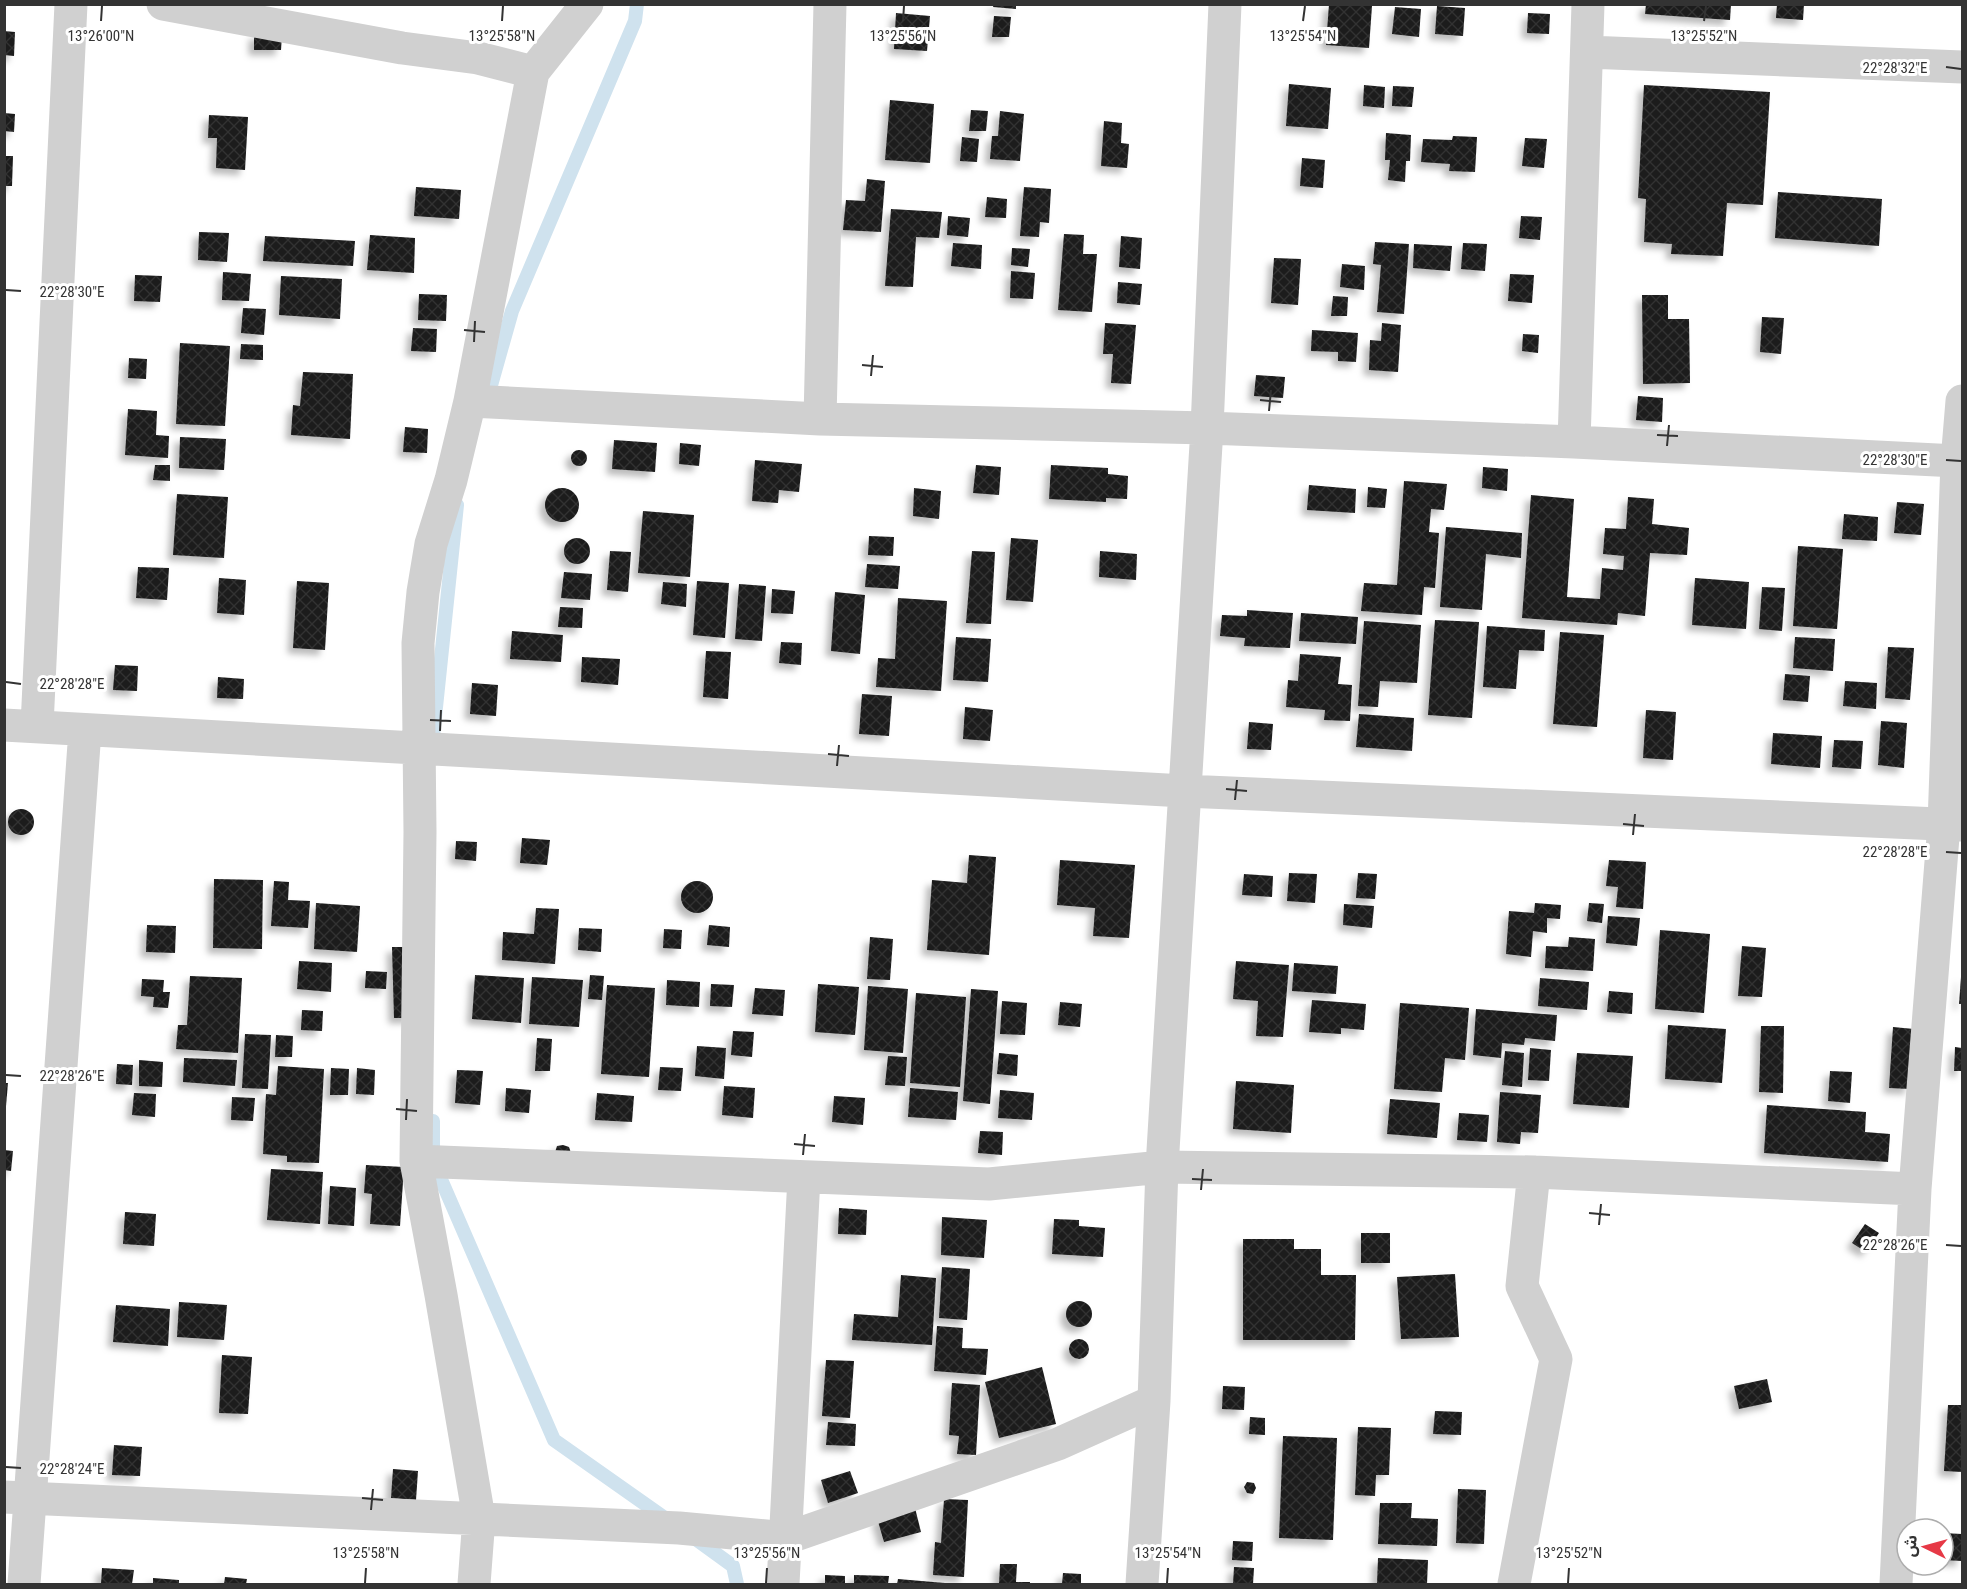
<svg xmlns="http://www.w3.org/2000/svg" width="1967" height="1589" font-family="'Roboto Condensed','Noto Sans Arabic',sans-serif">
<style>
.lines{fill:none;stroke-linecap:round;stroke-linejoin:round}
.stream{stroke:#cfe2ee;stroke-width:14}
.building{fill:url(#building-cross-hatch);filter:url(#shadow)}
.minor{stroke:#d0d0d0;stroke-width:33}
.ticks{fill:none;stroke:#333;stroke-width:2}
.ticks-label{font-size:15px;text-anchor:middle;fill:#333;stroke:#fff;stroke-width:6;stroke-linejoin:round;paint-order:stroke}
</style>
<defs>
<pattern id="building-cross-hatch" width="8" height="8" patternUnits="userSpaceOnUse" patternTransform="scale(1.5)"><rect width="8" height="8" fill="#1a1a1a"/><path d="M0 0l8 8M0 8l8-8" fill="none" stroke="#333"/></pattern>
<filter id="shadow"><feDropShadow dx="-5.5" dy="5.5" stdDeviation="3" flood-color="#0004"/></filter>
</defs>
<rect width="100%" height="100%" fill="#fff"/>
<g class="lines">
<path class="stream" d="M486,403L512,311L635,21L637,4
M433,736L457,505
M433,1121V1161L554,1440L669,1521
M693,1537L733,1566L737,1584"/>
</g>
<path class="building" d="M994,4H1016V9L993,7Z
M1329,4L1372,6L1369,48L1326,45Z
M1646,4H1731L1730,20L1645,14Z
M1777,4H1804L1803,20L1776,18Z
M1437,6L1465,8L1463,36L1435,34Z
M1395,7L1421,9L1419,37L1392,34Z
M896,13L930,16L927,51L894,49Z
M1528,13L1550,14L1549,34L1527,33Z
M994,16L1011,17L1009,37H992Z
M4,31L15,32L14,56L4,55Z
M254,34L282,35L281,50H254Z
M1289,84L1331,88L1328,129L1286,126Z
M1364,85L1385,87L1384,108L1363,106Z
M1644,85L1770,92L1763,205L1727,203L1723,256L1671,254L1672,244L1644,242L1646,199L1638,198Z
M1393,86L1414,87L1412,107L1392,106Z
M890,100L934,104L930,163L885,160Z
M971,110L988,111L986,131H969Z
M1000,111L1024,114L1020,161L990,159L992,136H998Z
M4,113L15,114L14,132L4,131Z
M209,115L248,117L245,170L216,168L217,138H208Z
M1104,121L1122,123L1121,143L1129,144L1127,168L1101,166Z
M1386,133L1411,135L1410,161H1406L1405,182L1388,180L1390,160H1385Z
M1453,136L1477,137L1475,172L1449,171L1450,164L1421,162L1423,139L1452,140Z
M962,137L979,139L977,162L960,161Z
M1525,138L1547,139L1544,168L1522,166Z
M4,156H13L12,186H4Z
M1302,158L1325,160L1323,188L1300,186Z
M867,179L885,181L881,232L843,230L846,200L865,201Z
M416,187L461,190L459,219L414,216Z
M1024,187L1051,189L1049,223L1040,222L1039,237L1020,236Z
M1778,192L1882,199L1879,246L1775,238Z
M987,197L1007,199L1006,218L985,217Z
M891,209L942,212L939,238L916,237L913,287L885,286Z
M948,216L970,218L968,237L947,235Z
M1521,216L1542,217L1540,240L1519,238Z
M199,232L229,233L227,262L198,260Z
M1064,234L1084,235L1083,254H1097L1092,312L1058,310Z
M370,235L415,238L414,273L367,270Z
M265,236L355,241L353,266L263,261Z
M1121,236L1142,238L1140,269L1119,267Z
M1375,242L1409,244L1404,314L1377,312L1381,265L1373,264Z
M953,243L982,245L981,269L951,266Z
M1463,243L1487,244L1485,271L1461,269Z
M1414,244L1452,246L1450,271L1413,268Z
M1012,248L1030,249L1028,267L1011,265Z
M1274,258L1301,259L1298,305L1271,303Z
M1342,264L1365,266L1364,290L1340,287Z
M1011,271L1035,273L1033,299L1010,298Z
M223,272L251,274L249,301L222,300Z
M1510,274L1534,275L1532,303L1508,301Z
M135,275L162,276L160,302L134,301Z
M281,276L342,279L340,319L279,315Z
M1118,282L1142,284L1140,305L1117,303Z
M419,294L447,295L446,321L418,320Z
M1642,295H1668V319H1689L1690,383L1643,384Z
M1333,296L1348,297L1347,316H1331Z
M243,308L266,309L264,335L241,333Z
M1762,317L1784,318L1781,354L1760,352Z
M1105,323L1136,325L1131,384L1111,383L1113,354H1103Z
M1382,323L1401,325L1398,372L1369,370L1370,340L1381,341Z
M413,328L437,329L436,352L411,351Z
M1312,330L1358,333L1356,362L1338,361V352L1311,351Z
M1523,334L1539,335L1538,353L1522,351Z
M180,343L230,346L225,426L176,424Z
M241,344L263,345V360L240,359Z
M129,358L147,359L146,379L128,378Z
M303,372L353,374L350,439L291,435L293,405L300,406Z
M1256,375L1285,377L1283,398L1254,396Z
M1638,396L1663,398L1662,422L1636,420Z
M128,409L157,411L156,435L169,436L168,458L125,455Z
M405,427L428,429L427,453L403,452Z
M180,437L226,439L224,470L179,468Z
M614,440L657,443L655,472L612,469Z
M680,443L701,445L699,466L679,464Z
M571 458a8 8 0 1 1 16 0a8 8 0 1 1-16 0Z
M755,460L802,464L799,492L779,490L778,503L752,501Z
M155,465H170V481L153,480Z
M976,465L1001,467L999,495L973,493Z
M1051,465L1108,468V474L1128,476L1127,499L1106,498V502L1049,499Z
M1483,467L1508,469L1507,491L1482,488Z
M1404,481L1447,484L1444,510L1431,509L1429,532L1439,533L1435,588L1424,587L1422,615L1361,611L1364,583L1397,585Z
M1309,485L1356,489L1355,513L1307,510Z
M1368,487L1387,489L1385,508L1367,507Z
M914,488L941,491L939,519L913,516Z
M545 505a17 17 0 1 1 34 0a17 17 0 1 1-34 0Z
M177,494L228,497L224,558L173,555Z
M1531,495L1574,499L1567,597L1600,599L1602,568L1623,570L1624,556L1603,554L1605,528L1626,529L1628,497L1654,499L1652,524L1689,528L1687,555L1650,553L1645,616L1618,613L1617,625L1522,618Z
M1897,502L1924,504L1921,535L1894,533Z
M643,511L694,515L690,577L638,573Z
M1844,514L1878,517L1877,541L1842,539Z
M1446,527L1522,533L1521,558L1486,554L1482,610L1440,607Z
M869,536L894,537L893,556L868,555Z
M1011,538L1038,540L1033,602L1006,600Z
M564 551a13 13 0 1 1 26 0a13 13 0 1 1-26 0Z
M1798,546L1843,549L1837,629L1793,626Z
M610,551L631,552L628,592L607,590Z
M972,551L995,552L991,624L966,623Z
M1100,551L1137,554L1136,580L1099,577Z
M867,564L900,566L898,589L865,587Z
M138,567L169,568L167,600L136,598Z
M564,572L592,574L590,600L561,598Z
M219,578L246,580L244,615L217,613Z
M1695,578L1749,582L1746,629L1692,625Z
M297,581L329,583L325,650L293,648Z
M697,581L729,583L725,638L693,635Z
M663,582L687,584L686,607L661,604Z
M739,584L766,586L762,641L735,639Z
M1762,587L1785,588L1782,631L1759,629Z
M772,589L795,591L793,614L771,613Z
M835,592L865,595L860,654L831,651Z
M898,598L947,601L941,691L876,687L878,658L895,659Z
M560,607L583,608L582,628L558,627Z
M1247,610L1293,613L1290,648L1244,646L1245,638L1220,636L1222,615L1247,616Z
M1301,613L1358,617L1356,644L1299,641Z
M1435,620L1479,622L1472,718L1428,715Z
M1364,621L1421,625L1417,683L1380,681L1378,707L1358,706Z
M1487,626L1545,630L1544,651L1519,650L1516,689L1483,687Z
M512,631L563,635L561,662L510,659Z
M1560,632L1604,635L1597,727L1553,724Z
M956,637L991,639L988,682L953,680Z
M1795,637L1835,639L1833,671L1793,668Z
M781,642L802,643L801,665L779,663Z
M1888,647L1914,648L1910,700L1885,698Z
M706,651L731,652L728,699L703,697Z
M1300,654L1341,657L1338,684L1352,685L1350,721L1324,720L1325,710L1286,707L1288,680L1298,681Z
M582,657L620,659L618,685L581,682Z
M115,665L138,666L137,691L113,690Z
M1785,674L1810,676L1808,702L1783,700Z
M218,677L244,679L243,699L217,698Z
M1845,681L1877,683L1876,709L1843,706Z
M472,683L498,685L496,716L470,714Z
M862,694L892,696L889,736L859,734Z
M965,707L993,710L990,741L963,739Z
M1646,710L1676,712L1673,760L1643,758Z
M1359,714L1414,718L1412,751L1356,747Z
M1881,721L1907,723L1904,768L1878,765Z
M1249,722L1273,724L1271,750L1247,749Z
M1773,733L1822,736L1820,768L1771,764Z
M1834,740L1863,741L1861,769L1832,767Z
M8 822a13 13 0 1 1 26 0a13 13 0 1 1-26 0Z
M522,838L550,840L547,865L520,863Z
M456,841L477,842L476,861L455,859Z
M969,855L996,857L989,955L927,950L932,880L967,883Z
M1060,860L1135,865L1129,938L1093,936L1095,908L1057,905Z
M1609,860L1646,862L1643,909L1616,907L1618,887L1606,886Z
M1289,873L1317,874L1315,903L1287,901Z
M1358,873L1377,874L1375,899L1356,898Z
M1244,874L1273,876L1272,897L1242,895Z
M214,879L263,880L262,949L213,948Z
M681 897a16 16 0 1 1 32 0a16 16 0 1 1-32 0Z
M274,881L289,882L288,900L310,901L308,928L271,926Z
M316,903L360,906L357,952L314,949Z
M1535,903L1561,905L1560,919L1547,918V933L1533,931L1531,957L1506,954L1509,911L1534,913Z
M1589,903L1604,904L1602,923L1587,921Z
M1344,904L1374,906L1372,928L1343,925Z
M536,908L559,909L555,964L502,960L503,932L534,934Z
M1608,916L1640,918L1637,946L1606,943Z
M147,925L176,926L175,953L146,952Z
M709,925L730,927L729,947L707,945Z
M579,928L602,929L601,952L578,950Z
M664,929L682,930L681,949L663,948Z
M1660,930L1710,934L1704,1013L1655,1009Z
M870,937L893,939L890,980L867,979Z
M1569,937L1595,939L1593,971L1545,968L1546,946L1568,947Z
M1742,946L1766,948L1762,997L1738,996Z
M392,947H410L412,1018H394Z
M299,961L332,963L331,992L297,989Z
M1236,961L1289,965L1283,1037L1256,1036L1258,1001L1233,999Z
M1294,963L1338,966L1336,994L1292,991Z
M366,971L387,972L386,989L365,988Z
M475,975L524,978L521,1023L472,1019Z
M590,975L604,976L602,1000L588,999Z
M190,976L242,978L238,1053L176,1049L178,1025H187Z
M532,977L583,980L579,1027L529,1024Z
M1961,977H1962V1004H1959Z
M1540,978L1589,982L1587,1010L1538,1006Z
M142,979L164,980L163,992H170L168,1008L153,1007L154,997L141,996Z
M667,980L700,982L699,1007L666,1005Z
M711,984L734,985L732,1007L710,1006Z
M818,984L859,987L855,1035L815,1032Z
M607,985L655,988L649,1077L601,1074Z
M868,986L908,989L903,1053L864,1050Z
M755,988L785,990L783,1016L752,1014Z
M971,989L998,991L990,1104L963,1101Z
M1609,991L1633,993L1632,1014L1607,1012Z
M916,993L966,997L960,1087L910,1083Z
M1312,1000L1366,1004L1364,1030L1341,1028V1034L1309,1032Z
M1002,1001L1027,1003L1025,1035L1000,1034Z
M1060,1002L1082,1004L1080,1027L1058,1025Z
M1400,1003L1469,1008L1465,1060L1445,1058L1442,1092L1394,1089Z
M1476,1009L1557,1015L1555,1041L1525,1038L1524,1045L1502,1043L1501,1058L1473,1055Z
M302,1010L323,1011L322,1031L301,1030Z
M1668,1025L1726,1029L1722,1083L1665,1079Z
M1761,1026H1784L1783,1093L1759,1092Z
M1893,1027L1914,1029L1910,1089L1889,1088Z
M733,1031L754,1032L752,1057L731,1055Z
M245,1034L271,1035L268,1089L242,1088Z
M276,1035L293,1036L292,1057H275Z
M537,1038L552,1039L550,1071H535Z
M697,1046L726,1048L724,1079L695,1076Z
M1955,1047L1962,1048V1071H1954Z
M1530,1048L1551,1050L1549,1081L1528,1080Z
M1505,1051L1524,1053L1522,1087L1502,1085Z
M999,1053L1018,1055L1017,1076L997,1074Z
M1577,1053L1633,1056L1629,1108L1573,1104Z
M888,1056L907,1057L905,1086L885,1085Z
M184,1058L237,1060L235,1086L183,1082Z
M139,1060L163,1062L162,1087L139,1086Z
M117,1064L133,1065L132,1085L116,1084Z
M278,1066L324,1069L319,1163L287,1162V1156L263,1154L266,1094L276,1095Z
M660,1067L683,1068L681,1091L658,1090Z
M331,1068L349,1069L348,1095H330Z
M357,1068L375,1070L374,1095L356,1094Z
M457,1070L483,1071L480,1105L455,1103Z
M1830,1071L1852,1072L1850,1103L1828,1101Z
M1236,1081L1294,1085L1291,1133L1233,1129Z
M4,1083H8L6,1106H4Z
M724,1086L755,1088L753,1118L722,1115Z
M506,1088L531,1090L529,1113L505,1111Z
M910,1088L958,1092L956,1120L908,1117Z
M1000,1090L1034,1093L1032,1120L998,1118Z
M1500,1092L1541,1095L1538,1133L1521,1132L1520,1144L1497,1142Z
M134,1093L156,1094L155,1117L132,1115Z
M597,1093L634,1096L632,1122L595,1120Z
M834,1096L865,1098L863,1125L832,1122Z
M232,1097L255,1098L253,1121L231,1120Z
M1390,1099L1440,1103L1437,1138L1387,1134Z
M1767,1105L1866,1112L1865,1132L1890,1134L1888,1162L1764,1153Z
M1459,1113L1489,1115L1487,1142L1457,1140Z
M980,1131L1003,1132L1002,1155L978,1153Z
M563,1145L569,1147L571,1153L555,1152L557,1146Z
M4,1150L13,1151L11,1171L4,1170Z
M366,1165L404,1167L400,1226L370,1224L372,1194L364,1193Z
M271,1169L323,1172L320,1224L267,1220Z
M330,1186L356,1188L354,1226L328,1224Z
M839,1208L867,1210L866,1235L838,1234Z
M125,1212L156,1214L154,1246L123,1244Z
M942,1217L987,1220L984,1258L941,1255Z
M1054,1219L1079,1220V1226L1105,1228L1103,1257L1052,1254Z
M1865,1224L1879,1233L1866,1252L1852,1243Z
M1361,1233H1390V1263H1361Z
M1243,1239H1294V1249H1321V1275H1356L1355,1340H1243Z
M942,1267L970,1269L967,1320L939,1318Z
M1455,1274L1459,1337L1401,1339L1397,1277Z
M901,1275L936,1278L932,1345L852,1340L854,1314L898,1317Z
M1066 1314a13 13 0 1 1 26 0a13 13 0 1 1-26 0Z
M179,1302L227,1305L224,1340L177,1337Z
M116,1305L170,1309L168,1346L113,1342Z
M937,1326L963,1328L962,1348L988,1349L986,1375L934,1371Z
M1069 1349a10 10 0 1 1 20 0a10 10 0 1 1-20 0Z
M222,1355L252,1357L248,1414L219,1413Z
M826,1360L854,1361L850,1418L822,1416Z
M1042,1367L1056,1424L999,1438L985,1382Z
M1767,1379L1772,1402L1739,1409L1734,1386Z
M952,1383L980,1385L976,1455L957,1454L959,1436L949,1435Z
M1223,1386L1245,1387L1244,1410L1222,1409Z
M1948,1405H1962V1472L1944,1471Z
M1435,1411L1462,1412L1461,1435L1433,1434Z
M1250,1417L1265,1418V1435L1249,1434Z
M828,1422L856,1424L855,1446L826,1445Z
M1358,1427L1391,1428L1389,1475H1376L1375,1496L1355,1495Z
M1283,1436L1337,1438L1333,1540L1279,1538Z
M114,1445L142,1447L140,1476L112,1475Z
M393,1469L418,1471L416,1500L391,1498Z
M850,1471L858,1493L828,1503L821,1480Z
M1247,1482L1254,1483L1256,1488L1253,1494L1247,1493L1244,1487Z
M1458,1489L1486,1490L1484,1544L1456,1543Z
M944,1499L968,1500L964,1577L933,1575L935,1542L941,1543Z
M1380,1503H1412L1411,1518L1438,1519L1437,1546L1378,1544Z
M915,1508L921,1532L884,1542L877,1518Z
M1943,1533L1962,1534V1561L1943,1560Z
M1233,1541L1253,1542L1252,1561L1232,1560Z
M1378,1558L1428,1560L1427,1584H1377Z
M1000,1564H1017L1016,1582H1030V1584H999Z
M1234,1567L1254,1568L1253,1584H1233Z
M102,1568L134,1570L132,1584H101Z
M1063,1573L1081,1574V1584H1062Z
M825,1575L845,1576V1584H825Z
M854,1575L889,1576L888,1584H854Z
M225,1577L247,1579L246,1584H224Z
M153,1578L179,1580V1584H153Z
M898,1579L945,1583V1584H897Z"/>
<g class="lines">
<path class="minor" d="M163,4L402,48L478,58L533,72L470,401L451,480L431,544L423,592L418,643L420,832L416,1161L441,1295L479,1518L474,1584
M1587,52L1962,67
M533,72L587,4
M470,401L820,419L1207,428L1574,442L1957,461
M820,419L830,4
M1574,442L1588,4
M4,725L1184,791L1962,825
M37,726L71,4
M416,1161L989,1184L1162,1167L1534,1172L1915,1189
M4,1497L679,1528L787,1538L1058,1444L1154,1401
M24,1584L85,730
M783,1584L804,1177
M1142,1584L1154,1401L1162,1167L1207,428L1225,4
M1514,1584L1556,1359L1522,1286L1534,1172
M1896,1584L1915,1189L1944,824L1957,461L1962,401"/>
</g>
<path class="ticks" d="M101,21L102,6M502,21L503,6M903,21L904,6M1303,21L1305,6M1704,21L1706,6M1946,67L1961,69M6,290L21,291M464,330L485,332M474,342L475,321M862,365L883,367M871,376L873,355M1260,400L1281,402M1269,411L1271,390M1657,435L1678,436M1667,446L1669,425M1946,460L1961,461M6,682L21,684M430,720L451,721M440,731L441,710M828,754L849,756M837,766L839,745M1226,789L1247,791M1235,800L1237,780M1623,824L1644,826M1633,835L1635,814M1946,852L1961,853M6,1075L21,1076M396,1109L417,1111M406,1120L407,1099M794,1144L815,1146M803,1155L805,1134M1192,1179L1212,1180M1201,1190L1203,1169M1589,1213L1610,1215M1599,1225L1601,1204M1946,1245L1961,1246M6,1467L21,1468M362,1498L383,1500M371,1510L373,1489M365,1583L366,1568M766,1583L767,1568M1167,1583L1168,1568M1568,1583L1569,1568"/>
<g class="ticks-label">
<text x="502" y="41">13°25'58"N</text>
<text x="903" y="41">13°25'56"N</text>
<text x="1303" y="41">13°25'54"N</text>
<text x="1704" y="41">13°25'52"N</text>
<text x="101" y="41">13°26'00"N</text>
<text x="1895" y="73">22°28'32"E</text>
<text x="72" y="297">22°28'30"E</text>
<text x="1895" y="465">22°28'30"E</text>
<text x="72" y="689">22°28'28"E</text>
<text x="1895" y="857">22°28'28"E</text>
<text x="72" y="1081">22°28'26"E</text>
<text x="1895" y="1250">22°28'26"E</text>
<text x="72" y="1474">22°28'24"E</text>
<text x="366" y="1558">13°25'58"N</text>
<text x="767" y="1558">13°25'56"N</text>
<text x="1168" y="1558">13°25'54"N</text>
<text x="1569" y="1558">13°25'52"N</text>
</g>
<rect width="1967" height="1589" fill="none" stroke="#333333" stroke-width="12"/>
<g transform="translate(1925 1547) rotate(275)"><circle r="28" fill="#ffffff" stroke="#adadad" stroke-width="1.5"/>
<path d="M0-4.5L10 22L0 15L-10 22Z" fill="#e63946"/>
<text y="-9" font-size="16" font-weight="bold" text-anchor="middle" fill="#333333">ش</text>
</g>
</svg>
